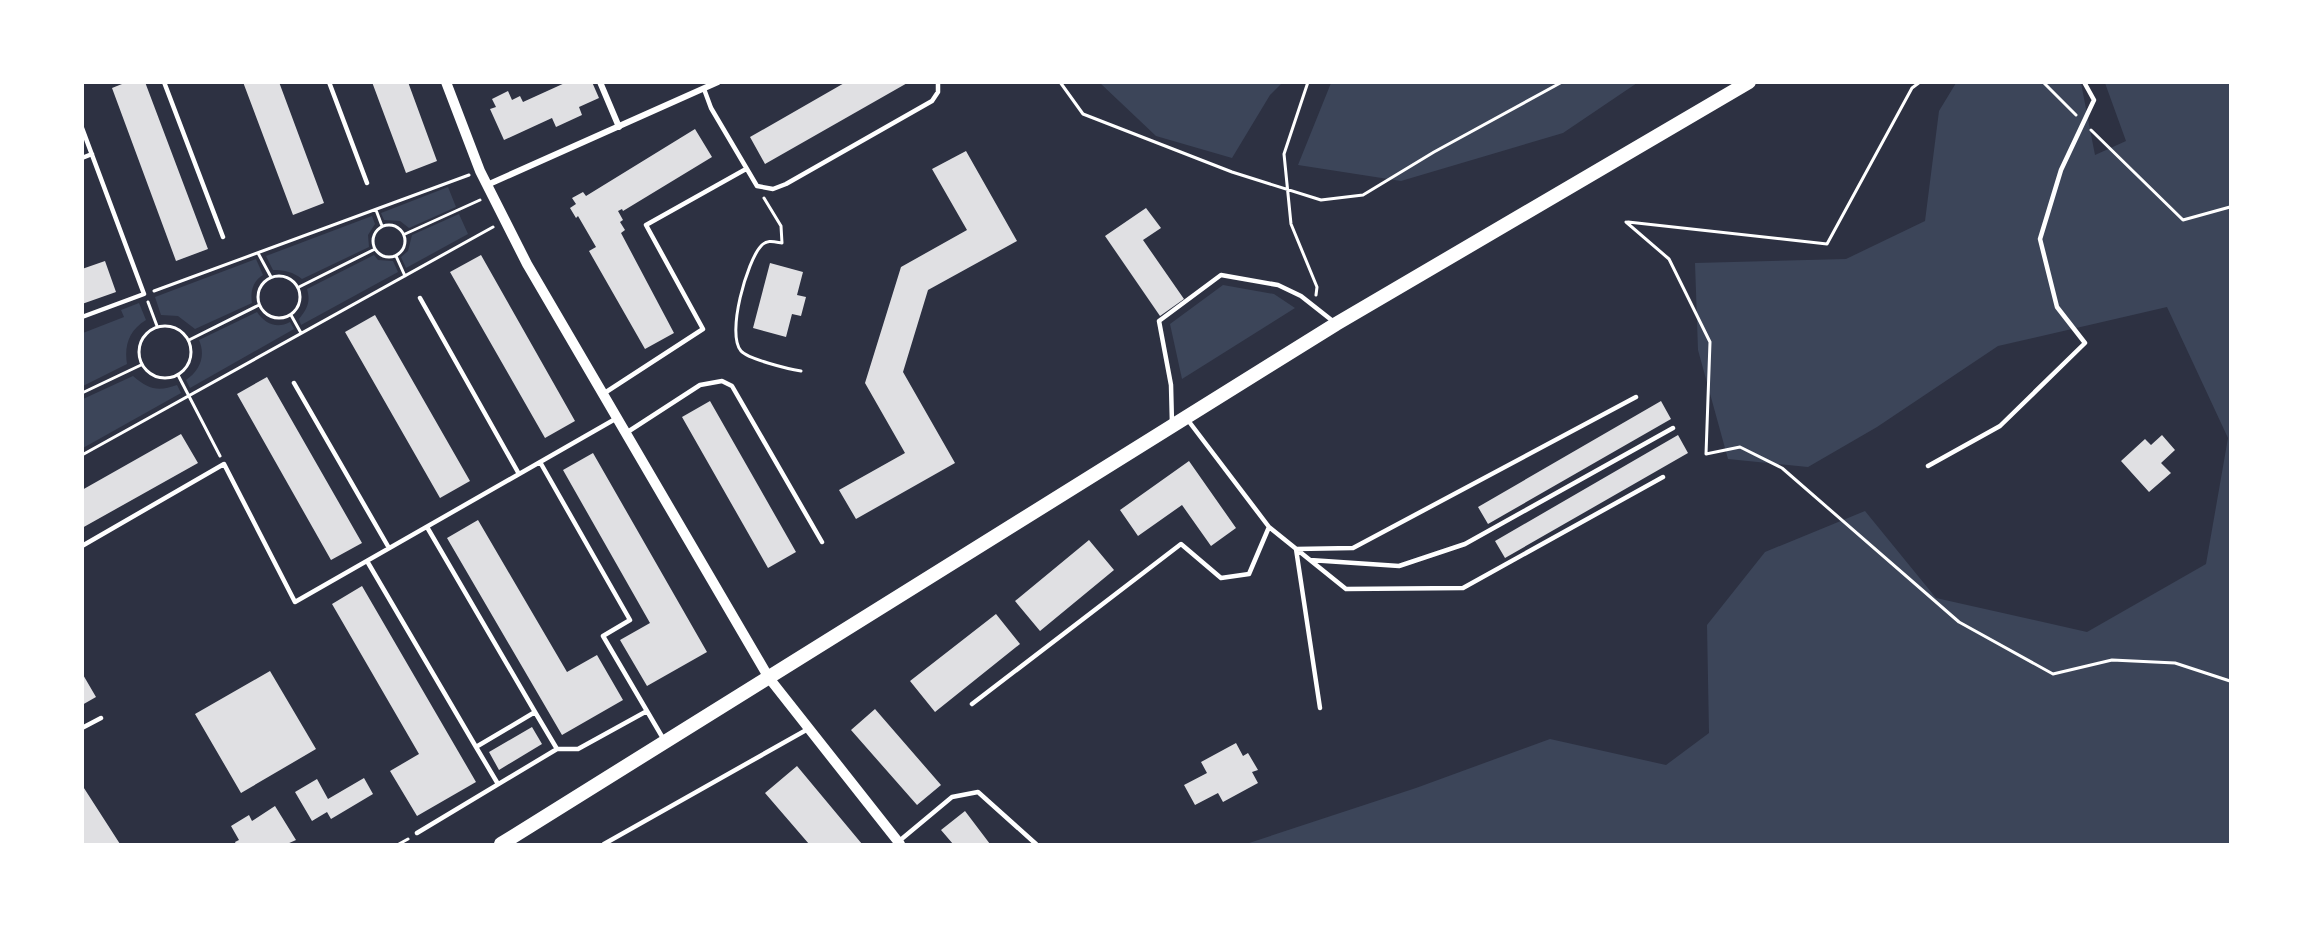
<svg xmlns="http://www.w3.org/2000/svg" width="2313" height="927" font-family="Barlow,sans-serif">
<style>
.green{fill:#3c4559}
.building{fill:#e0e0e3}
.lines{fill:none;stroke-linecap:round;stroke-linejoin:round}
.path{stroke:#fff;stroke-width:3}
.service{stroke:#fff;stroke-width:4.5}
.minor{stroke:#fff;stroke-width:6}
.tertiary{stroke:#fff;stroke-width:10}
.primary{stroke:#fff;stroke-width:14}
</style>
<rect width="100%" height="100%" fill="#2d3142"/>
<path class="green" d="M1100,83H1282L1270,95L1232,158L1156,136Z
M1331,83H1637L1563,133L1401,181L1298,165Z
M1956,83H2081L2095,155L2126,141L2105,83H2230V844H1246L1416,788L1550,739L1666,765L1709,733L1707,625L1765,552L1865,511L1936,598L2087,632L2206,564L2228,438L2167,307L1998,346L1877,427L1808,467L1728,459L1698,350L1695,263L1846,259L1925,221L1939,111Z
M448,187L456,207L409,228L400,221L384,220L381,213Z
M459,214L468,234L406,268L401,257L408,251L412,235Z
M372,216L375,224L368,235L369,247L302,279C293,272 285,270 273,270L266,256Z
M374,255L378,260L393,261L398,272L301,325L299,319C307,309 311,302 307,289Z
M256,259L263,275C253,281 250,291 252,303L195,329L178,316L161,315L155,297Z
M1223,285L1274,294L1295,308L1182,379L1170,324Z
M139,303L146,320C129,330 124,346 127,364L83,386V333L124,317L121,310Z
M257,312C265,324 277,329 290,322L294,329L190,388L186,380C200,370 206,356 199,340Z
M133,376C148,389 158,392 177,385L181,393L83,448V399Z"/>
<path class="building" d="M127,82H145L208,249L176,261L112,88Z
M243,82H279L324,203L293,215Z
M372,82H408L437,161L406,173Z
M567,82H592L599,98L579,107L582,115L556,127L552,118L504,140L490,109L496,107L492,99L508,91L512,100L520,96L523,102Z
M846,82H909L765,164L750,137Z
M695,129L712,157L623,211L622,209L618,211L623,220L620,222L625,230L621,233L674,333L645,349L589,251L596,247L578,216L576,218L570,208L576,204L572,198L583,192L586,196Z
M966,151L1017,241L928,290L903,372L955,463L856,519L839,490L905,453L865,383L901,267L967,230L932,169Z
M1146,208L1161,228L1143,240L1184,299L1160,316L1105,236Z
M481,255L575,421L545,438L450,272Z
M105,261L116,292L82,304V269Z
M770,263L803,272L797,295L806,297L801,316L792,314L786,337L753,328Z
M375,315L470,481L440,498L345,332Z
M267,377L362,543L331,560L237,394Z
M710,401L796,552L768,568L682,417Z
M1661,401L1671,419L1488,524L1478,507Z
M181,434L198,463L82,528V490Z
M1678,435L1688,453L1505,558L1495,541Z
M2162,435L2175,450L2161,463L2171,473L2149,492L2121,461L2145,439L2151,445Z
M593,453L707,652L647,686L620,640L650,623L563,470Z
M1189,461L1236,528L1211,546L1182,505L1138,536L1120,510Z
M478,520L567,672L597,655L623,700L562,735L447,538Z
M1089,540L1114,570L1040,631L1015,601Z
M362,586L476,782L417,816L390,771L419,754L332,604Z
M996,614L1020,644L935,712L910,681Z
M270,671L316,749L241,793L195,714Z
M82,673L96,697L82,705Z
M875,709L941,785L917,805L851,730Z
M532,727L542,744L499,770L489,752Z
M1236,743L1243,756L1248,753L1258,770L1252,772L1258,783L1223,802L1218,793L1195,805L1184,785L1207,773L1201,762Z
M797,766L862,844H809L765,793Z
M364,778L373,794L331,819L327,812L312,821L295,792L317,779L328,799Z
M82,785L120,844H82Z
M275,806L296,840L287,844H236L235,842L239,840L231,826L249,815L252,821Z
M965,811L990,844H953L941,830Z"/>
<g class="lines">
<path class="path" d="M1060,82L1083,114L1232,172L1321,200L1363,195L1434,152L1562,82
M1308,82L1284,154L1291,224L1317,287L1316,295
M2043,82L2076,115
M2091,130L2183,220L2230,207
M764,198L781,226L782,243C775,242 767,239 761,246C747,261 726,334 741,351C748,359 788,369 801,371
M376,210L382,226
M1626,222L1669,259L1710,342L1706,454L1740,447L1782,468L1959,622L2053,674L2112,660L2175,663L2230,681
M1628,222L1827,244L1912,88L1920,82
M373 241a16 16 0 1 1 32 0a16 16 0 1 1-32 0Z
M405,234L480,200
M258,253L271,277
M396,256L405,276
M258 297a21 21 0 1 1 42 0a21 21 0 1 1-42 0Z
M299,287L375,249
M154,291L469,175
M148,302L157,326
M291,315L301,333
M139 352a26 26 0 1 1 52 0a26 26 0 1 1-52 0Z
M189,340L259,305
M178,375L220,456
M82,393L141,365
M82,455L493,227
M399,844L408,839"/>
<path class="service" d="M164,82L223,237
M329,82L367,183
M704,89L711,108L757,186L773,189L786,184L932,101L938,92V82
M82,128L144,294L82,317
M82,158L92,154
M420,298L519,474
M294,383L389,548
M603,394L703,329L646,225L746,169
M1187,419L1269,527L1346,589L1463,588L1663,477
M1172,424L1171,385L1159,321L1221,275L1278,285L1301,296L1334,322
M626,433L700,385L722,381L732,386L822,542
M540,462L630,620L603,636L664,740
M1928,466L2000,426L2085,343L2057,307L2040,239L2061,170L2094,100L2084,82
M82,546L224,464L295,602L617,418
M1310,560L1399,566L1465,544L1673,428
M367,561L476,747L535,712L427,527
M972,704L1181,544L1221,578L1249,574L1269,527
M1320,708L1296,549L1353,548L1636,397
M535,712L557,749
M82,728L101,718
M476,747L498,784
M417,833L557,749H578L647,711
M898,842L952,797L978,792L1036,844
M604,844L808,729"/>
<path class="minor" d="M600,82L619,127
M487,185L718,82"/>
<path class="tertiary" d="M446,82L480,171L527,264L769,678L900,844"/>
<path class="primary" d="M501,844L1336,324L1749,82"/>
</g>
<rect width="2313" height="927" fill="none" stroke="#ffffff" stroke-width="168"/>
</svg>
